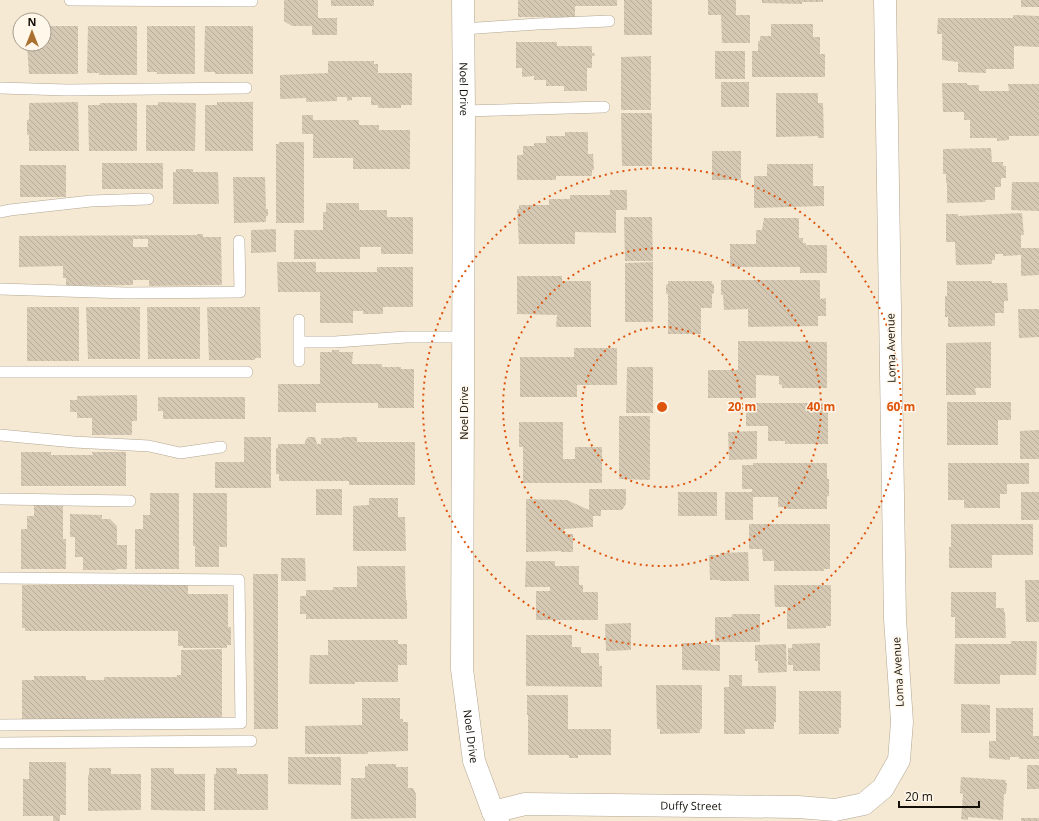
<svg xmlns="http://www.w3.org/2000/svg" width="1039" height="821" font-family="'Open Sans',sans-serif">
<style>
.building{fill:url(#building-back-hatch);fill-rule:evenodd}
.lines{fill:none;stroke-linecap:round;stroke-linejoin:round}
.service-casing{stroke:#b2a692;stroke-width:12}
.minor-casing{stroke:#b2a692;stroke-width:23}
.service{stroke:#fff;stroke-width:11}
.minor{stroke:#fff;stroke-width:22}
.ring{fill:none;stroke:#dd550c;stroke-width:2;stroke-dasharray:2 4}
.labels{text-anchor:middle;stroke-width:3;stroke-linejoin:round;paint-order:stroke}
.street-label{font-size:11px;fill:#141009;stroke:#fff7ea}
.centre{fill:#dd550c;stroke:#fff7ea;stroke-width:2}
.ring-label{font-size:12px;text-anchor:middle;font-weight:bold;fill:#dd550c;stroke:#fff7ea;stroke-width:3;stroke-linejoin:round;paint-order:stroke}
</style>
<defs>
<pattern id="building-back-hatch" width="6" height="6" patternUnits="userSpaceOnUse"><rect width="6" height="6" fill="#d6c9b4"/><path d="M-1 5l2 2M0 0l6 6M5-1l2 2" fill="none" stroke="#b7ac99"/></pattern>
</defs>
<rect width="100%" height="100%" fill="#f6e9d4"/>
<path class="building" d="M284,0H318V18H337V35H312V26H292L284,21Z
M331,0H374V6H331Z
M518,0H617V6H575V17H518Z
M624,0H652V35H624Z
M708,0H736V15H750V43H722L721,15H708Z
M762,0H823V2H802V4L762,3Z
M1021,0H1039V7H1021Z
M1013,15L1039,16V47L1014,46V69H986V73L958,72V62L942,60V34H937L938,18H1013Z
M771,24H813V37H820V54H825V77H752V51H758V41H760V36H771Z
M44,26H78V74H29L27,44H44Z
M88,26H137V75H99V73H87Z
M147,26H195V74H157V72H147Z
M205,26H253V74H215V72H204Z
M516,42H557V46H592V53H594L595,56H592V68H587V91H564V86H546V80H534V76L522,77V68H516Z
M715,51H745V79H715Z
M651,56V110H621V57Z
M328,61H374V64H378V73H412V105H401V108H378V105H371V97H352V100L347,101V97H337V101L306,102V98L280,99V75L328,73Z
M721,82H749V107H721Z
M942,83H967V85H979V91H1009L1008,84H1039V136H1009V140L997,141V138H970V120H964V112H943Z
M776,93H818V103H823L824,138H818V136L776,137Z
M78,102L79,151H29V135H27V120H29V103Z
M158,102L196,103L195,151H146V105H158Z
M217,102H253V151H205V105H217Z
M100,103H137V151H89L88,105H100Z
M621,113H652V166H622Z
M302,115H313V120H359V125H379V130H410V169H353V158H313V134H302Z
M565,132H588V154H593L594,170H592V176H556V180H517V155H523V146H534V143H546V136H565Z
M279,142H304V223H276V144H279Z
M991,148L992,162H1003V166H1006V178H1001V187H995V200H985L986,202L947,203V183H946V174H943V149Z
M712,151H741V180H712Z
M102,163H163V189H102Z
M767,164H813V186H824V206L754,208V176H767Z
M20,165H66V197H20Z
M176,169H193V172H218L219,204H173V172H176Z
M233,177H265L266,209H268V216H266V222L234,223Z
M1012,182H1039V211L1011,210Z
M610,190H627V210H616V233L575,232V244H519L517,209H519V205H549V199H570V195H610Z
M326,203H359V210H387V217H413V254H381V247H360V259H294V230H323V212H326Z
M1022,213L1024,235H1021V248H1039V275L1021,276V255L1003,256V254H995V260H992V264L956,265L955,242H946V214H958V216Z
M624,217H652L653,261H625Z
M764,218H799V238H803V243H806V245H827V273H800V267H730V244H756V230H762Z
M276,229V252L251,253V230Z
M197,234H203V237H221L222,285L149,286V280H133V285L66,286V278H63V266L19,267V236L197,235ZM133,239H148V247H133Z
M277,262H316V272H377V267H413V307H383V314H363V311H353V323H320V292H278Z
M653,262V322H625V263Z
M517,276H562V281H591V327H556L557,315L517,314Z
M721,280H820V299L826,298V316H818V326L748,327V309L724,310L723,295H721Z
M668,281H712V283L714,285V293L712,294V308H701V334H668V295L666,293V285L668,284Z
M947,281H992V283H1007L1008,301H1004V313H995V326L948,327V317H945V296H947Z
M27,307H79V361H27Z
M86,307H140V359H88Z
M147,307H200V359H148Z
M207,307H260L261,358H255V360H209Z
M1018,309H1039V337L1019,338Z
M738,341L827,342V388H782V385L779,384V376L756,375V398H708V370H738Z
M991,342V388H975L976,395H946V343Z
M574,348H617V385H577V397H520V357H574Z
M332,350H339V352H353L352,364H382V367H401V369H414V408H378V403H316V412H278V384H320V352H332Z
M627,367H653V413H626Z
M137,395V421H132V435H92V418H77V412H70V400H77V396Z
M158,397H245V419H163V411H158Z
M947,402H1011V420H998V445H947Z
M746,403H828V444H785V441H768V426H746Z
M619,416H650V480L619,479Z
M519,422H563V459H575V447H602V483H523V447H519Z
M1039,430V459H1020V431Z
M757,431V459L729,460L728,432Z
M244,437H271V488H215V462H244Z
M308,437H315L317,444H321V438H342V437H357V442H415V485H349V481H279V474H276V448H278V444H305V441Z
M21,452H51V455H93L92,452H126V486H21Z
M753,463H827V479H829V496H827V509H784V507H778V497H753V520H725V492H752V489H742V465H753Z
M948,463H1029V484H1007V494H1000V508H964V500H948Z
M316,489H342V515H316Z
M589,489H626V504L622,510H601V516H593V527L564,529V534H573V552H561V551L526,552V499L567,500L589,510Z
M678,492H717V516H678Z
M1021,492H1039V520H1021Z
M150,493H179V569H135V529H143V515H150Z
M193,493H227V547H219V567H195V546H193Z
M369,498H398V517H405L406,551H353V506L369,505Z
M34,503H63V539H66V569H21V529H27V516H34Z
M70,514L102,515V519H110L117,526V545H127V569H117L116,570H83V557H75V537H70Z
M749,524H830V569H824V571H774V561H763L762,549H749Z
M951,524H1033V555H992V568H949V547H951Z
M748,552L749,581H720V580H710L709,555H720V553Z
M281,558H305L306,581H281Z
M526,561H555V566H579V585H583V592H598V620H536V591H550V587H525Z
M357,566H405L406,600H407V619H306V614H300V596H306V590H333V587H357Z
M253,574H278V729H254Z
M1025,580H1039V622H1026Z
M22,585H188V594H228V627H231V645H227V648H183V646H178V631H25V628H22Z
M774,585H831V626H826V628L787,629V607H775Z
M951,592H996V608H1004V612H1005L1006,638H955V617H951Z
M732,614H760V642H715V617H732Z
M631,623V650L606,651L605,624Z
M526,635H572V647H581V653H599V666H602V687L526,686Z
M328,640H398V644H407V665H398V682H355V684H309L310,655H328Z
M1011,641H1037L1036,675H1000V684H954L955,644H1011Z
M682,643H711V645H720V671L682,670Z
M820,643V671H793V665H788V648H792V644Z
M786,644L787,672L758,673V661H755V645Z
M222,649V721L22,722V680H34V676H86V680H104V677H177V675H181V650Z
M729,675H742V686H776V722H774V729H745V734H724V687H729Z
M656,685H702V729H700V733L660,734V729H657Z
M799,691H841V728H839V734H799Z
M527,695H568V729H611V755H578V758H569V755H528V715H527Z
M362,698H400V719H403V722H408V751L368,752V754H305V726L362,725Z
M961,704L990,705V733H961Z
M996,708H1033V736H1039V759H1019V757H1010V760L989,758V741H996Z
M288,757H341V785L288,784Z
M29,762H66V815H60V821H53V816H23V779H29Z
M368,764H396V767H408V788H413L416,794V818L351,819V778H365V766H368Z
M1027,765H1039V789H1027Z
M89,768H111V774H141V810L88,811V775H89Z
M151,768H174V774H205V811L151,810Z
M216,768H237V774H268V810H214V774H216Z
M961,777L1006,780L1005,783H1007L1006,794H1004L1003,820L968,817V820L961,819L963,794L960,793Z
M1021,818H1039V821H1021Z"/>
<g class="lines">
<defs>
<path id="service" d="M70,0L252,1
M463,29L537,24L609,21
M0,88L67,90L246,88
M464,111L604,107
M0,212L10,210L91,201L148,199
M0,289L126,293L240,292L239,241
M299,320V361
M299,342H335L406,337H464
M0,372H247
M0,435L74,442L149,446L180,453L221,447
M0,499L130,501
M0,578L239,580L241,723L0,725
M0,743L251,741"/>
<g id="minor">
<path id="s1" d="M463,0L464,111L462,669L474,761L493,812L498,821"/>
<path id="s2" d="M493,812L525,804L798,807L835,810L864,804L883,788L899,760L902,722L895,619L885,0"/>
</g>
</defs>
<use href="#service" class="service-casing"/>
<use href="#minor" class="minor-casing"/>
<use href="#service" class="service"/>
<use href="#minor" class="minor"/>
</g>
<g class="ring">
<circle cx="662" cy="407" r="80"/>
<circle cx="662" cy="407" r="159"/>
<circle cx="662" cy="407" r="239"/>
</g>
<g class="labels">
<g class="street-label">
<text dy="4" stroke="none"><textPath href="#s1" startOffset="89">Noel Drive</textPath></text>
<text transform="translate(891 348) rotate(-91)" y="4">Loma Avenue</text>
<text transform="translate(464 413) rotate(-90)" y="4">Noel Drive</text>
<text transform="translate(898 672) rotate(-93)" y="4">Loma Avenue</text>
<text dy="4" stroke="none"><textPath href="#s1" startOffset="737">Noel Drive</textPath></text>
<text dy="4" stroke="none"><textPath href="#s2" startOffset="199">Duffy Street</textPath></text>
</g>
</g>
<circle cx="662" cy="407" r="6" class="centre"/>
<g class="ring-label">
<text x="742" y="411">20 m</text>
<text x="821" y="411">40 m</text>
<text x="901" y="411">60 m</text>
</g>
<g transform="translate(32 32)"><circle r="19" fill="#fff7ea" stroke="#a19b90"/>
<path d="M0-3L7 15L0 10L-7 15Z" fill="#aa702f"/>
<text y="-6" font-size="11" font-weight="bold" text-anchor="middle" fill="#141009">N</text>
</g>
<path d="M899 801v6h80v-6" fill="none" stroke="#141009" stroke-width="2"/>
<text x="905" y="801" font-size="12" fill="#141009" stroke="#fff7ea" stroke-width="3" paint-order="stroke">20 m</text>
</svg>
